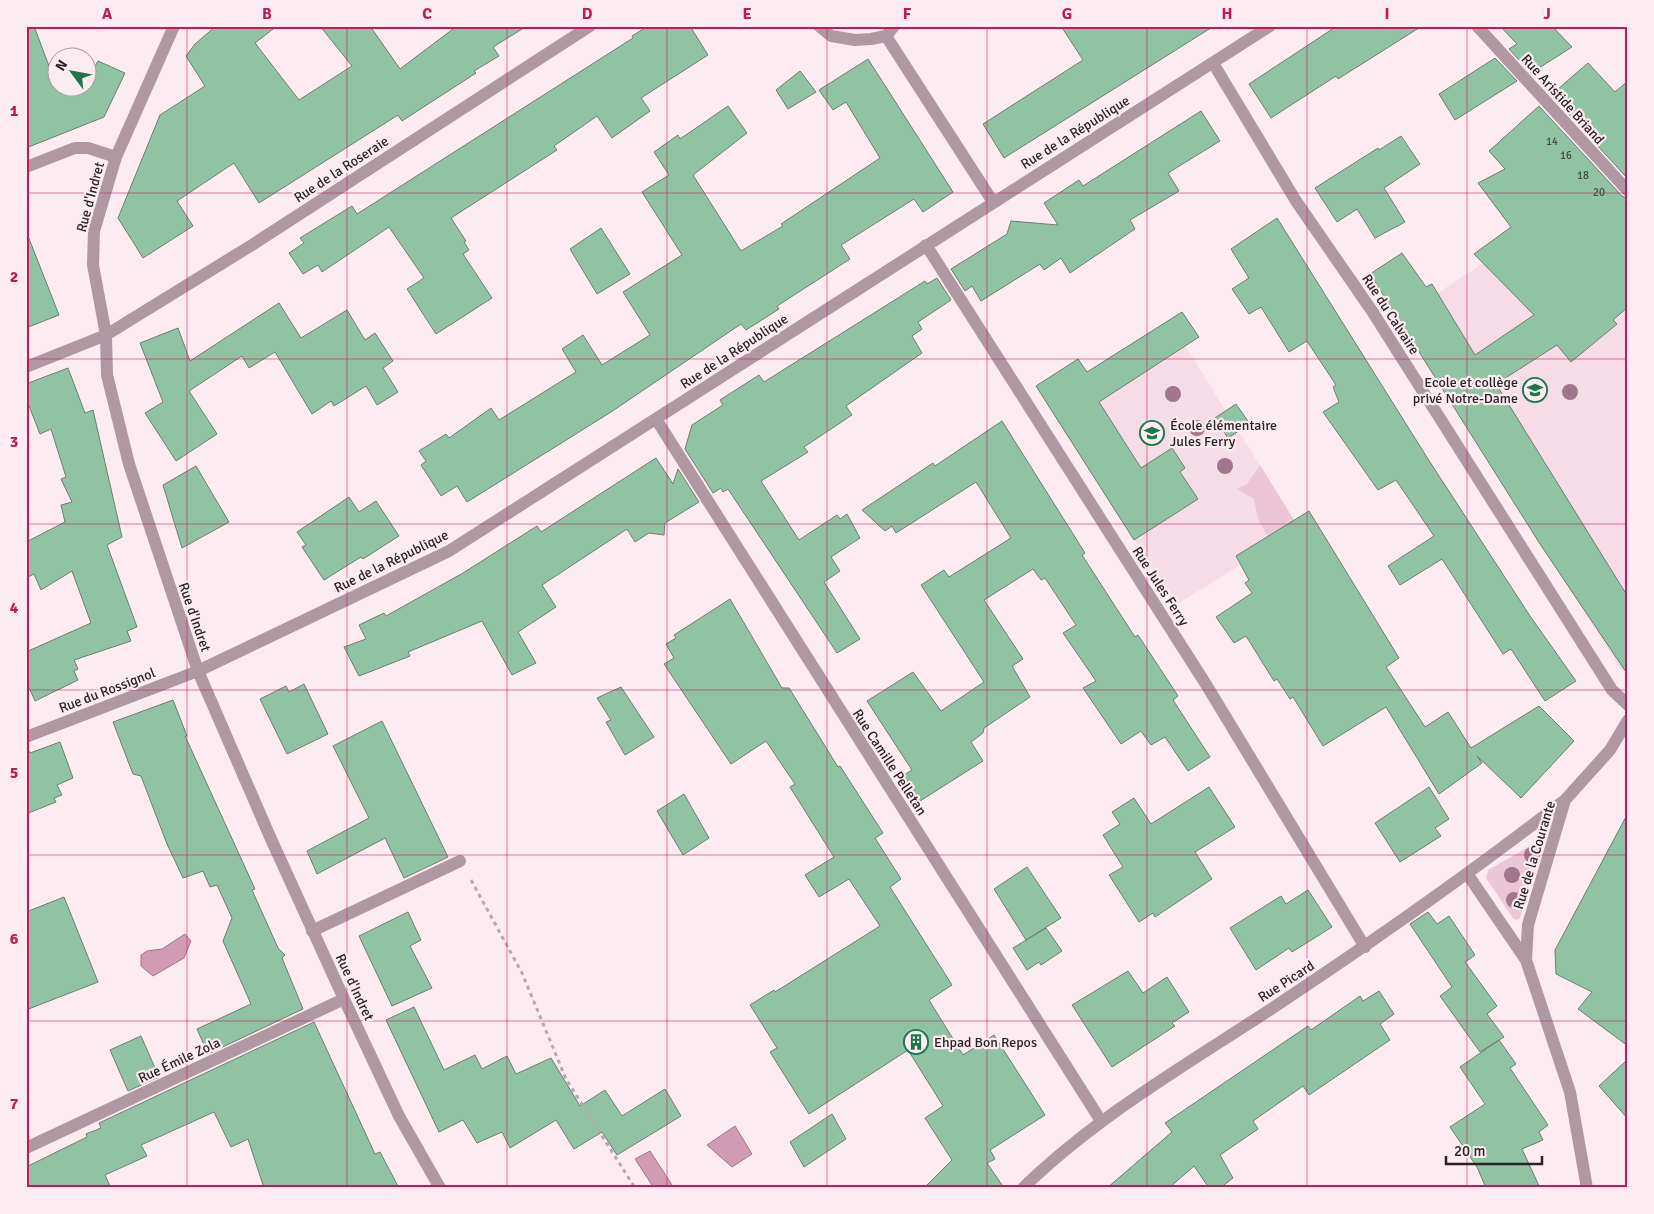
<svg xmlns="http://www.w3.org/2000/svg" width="1654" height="1214" font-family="Signika,sans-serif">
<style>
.built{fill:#f6dce7}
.green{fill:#ebc6d6}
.water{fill:#d09bb3;stroke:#9e7789}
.building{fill:#8fc3a4;stroke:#6e7d73}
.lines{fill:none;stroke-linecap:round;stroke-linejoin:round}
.path{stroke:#b7a8ae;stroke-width:3;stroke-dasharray:4 4;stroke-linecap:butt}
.minor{stroke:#b098a2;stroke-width:12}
.tree{fill:#a1768c}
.grid{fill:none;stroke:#c2185b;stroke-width:1;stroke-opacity:0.55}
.labels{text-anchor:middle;stroke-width:4.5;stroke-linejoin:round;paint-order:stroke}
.number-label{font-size:11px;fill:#434b46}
.street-label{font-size:14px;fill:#2a2326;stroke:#fdebf2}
.poi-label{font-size:14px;fill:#2a2326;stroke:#fdebf2;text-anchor:start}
.neatline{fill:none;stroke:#c2185b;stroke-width:2}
.grid-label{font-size:16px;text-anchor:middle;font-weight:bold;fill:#c2185b}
</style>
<rect width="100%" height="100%" fill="#fdebf2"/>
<path class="built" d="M1520,239L1628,244V671L1621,670L1616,662L1398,319Z
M1169,320L1299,528L1176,605L1044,400Z"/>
<path class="green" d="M1260,465L1294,520L1268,537L1258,519L1254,499L1237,489L1247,484Z
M1535,843L1540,844V849L1520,918L1517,920L1513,918L1486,878L1488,870Z"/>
<path class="water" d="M185,934L191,941L184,958L153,976L141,966V955L147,951L162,949Z
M735,1126L752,1154L732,1167L707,1145Z
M650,1151L672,1185L668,1188H654L635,1159Z"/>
<path class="building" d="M26,26H34L58,90L64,88H88V79L98,61L125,73L104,117L26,148Z
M216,26H277L255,43L299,100L352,66L320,26H370L400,69L457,26H527L493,47L499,56L474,71L476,73L402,121L398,115L259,203L234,163L177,201L193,226L143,258L118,218L160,115L205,86L186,56L195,44Z
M648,26H690L708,55L641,98L650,111L612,138L597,116L554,146L557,150L451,218L466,241L464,242L469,250L463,254L492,298L436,334L407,289L424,278L389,227L322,272L318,265L303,274L289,253L304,243L300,238L352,206L357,214L633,38L632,36Z
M1061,26H1214L1004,158L983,124L1083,60Z
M1337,26H1422L1338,79L1336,76L1271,118L1249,84Z
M1500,26H1552L1572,47L1531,73L1509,49L1517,44Z
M1495,58L1517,81L1455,120L1439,94Z
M868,59L953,192L923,212L914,199L841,245L850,259L777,306L779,309L746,330L741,324L611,412L467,502L457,486L441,496L421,465L426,461L419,451L446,434L449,438L491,408L499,420L576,372L562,349L583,335L602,365L650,335L623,292L682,255L642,192L669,175L654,152L678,135L680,139L728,106L747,133L693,175L741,251L783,226L781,224L880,158L846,102L833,110L819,90Z
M1588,63L1615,92L1628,81V179L1551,95Z
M800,71L816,92L788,109L776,90Z
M1539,106L1622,196L1628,199V307L1613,320L1617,324L1571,362L1557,345L1496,384L1628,597V675L1540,544L1370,274L1402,253L1426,287L1432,284L1475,355L1534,315L1474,254L1511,227L1478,183L1505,169L1489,151Z
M1201,111L1220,141L1168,173L1179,191L1130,220L1135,229L1070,273L1061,258L1044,270L1040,264L981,301L972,286L965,291L951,269L1007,234L1011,221L1058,225L1044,203L1079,180L1083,186Z
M1401,136L1420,164L1384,188L1405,222L1375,238L1357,209L1337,222L1315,188L1378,148L1379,150Z
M1277,218L1428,459L1530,616L1576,681L1545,701L1511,649L1503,654L1442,559L1400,585L1388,566L1434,536L1396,480L1378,490L1323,412L1339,402L1333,387L1336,385L1307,341L1289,352L1261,307L1249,314L1232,289L1249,278L1231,249Z
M601,228L630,274L597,294L570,249Z
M28,236L59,315L26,328V237Z
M937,278L951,300L918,322L922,329L912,336L922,353L846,406L852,415L804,447L808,452L761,481L799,540L837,515L840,519L847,514L860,538L831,557L840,571L824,582L860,639L837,653L728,489L723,492L721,488L713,493L685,449L692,425L723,405L720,400L759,375L764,382L925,281L927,284Z
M279,303L301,338L347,310L365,340L375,333L393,361L383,368L398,392L377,405L366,386L334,406L331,401L312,414L275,352L249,368L242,356L189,391L217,434L176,461L145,413L163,402L140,343L178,328L190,361Z
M1182,312L1199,337L1099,402L1141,468L1172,448L1185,468L1180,472L1198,499L1134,540L1036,386L1078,359L1087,372Z
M68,368L85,413L93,410L122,537L107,545L137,627L127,631L131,641L74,660L78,669L74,671L78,680L35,701L26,681V652L91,623L72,571L41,590L34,574L26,578V542L65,522L61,505L72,502L61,479L66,477L51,429L40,434L26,398V384Z
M1236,404L1250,424L1228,438L1215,418Z
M1002,421L1085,553L1082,555L1135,637L1138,635L1178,696L1173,700L1210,757L1188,771L1165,737L1151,745L1141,731L1121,744L1083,688L1096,681L1063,633L1076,625L1045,578L1041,580L1033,569L984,600L1023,659L1012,666L1030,697L984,728L983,733L971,742L983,761L920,801L904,775L912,770L867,701L913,672L941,711L984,682L921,585L944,570L949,577L1011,538L976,482L896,533L892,526L885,531L862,510L933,463L935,466Z
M656,458L673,484L678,469L699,502L665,523L664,535L649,533L635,542L627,529L542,585L556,607L518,632L536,663L512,675L482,621L408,652L410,656L359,676L344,647L366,639L359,625L384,613L386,616L463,573L537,526L541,532Z
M196,466L229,522L182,548L163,485Z
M349,497L359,512L376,501L399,536L363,559L361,557L324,580L302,547L306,545L297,532Z
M1309,511L1399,658L1386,667L1425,727L1448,712L1471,748L1539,706L1574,741L1521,798L1477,756L1482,763L1439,794L1386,707L1323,746L1293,697L1290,699L1277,679L1274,681L1246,636L1234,643L1216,617L1252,593L1245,583L1249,580L1236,556Z
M730,599L782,688H789L838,767L840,766L883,833L875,838L901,879L890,887L952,985L929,1000L963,1055L994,1035L1045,1115L990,1150L995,1159L987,1163L1004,1188H924L952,1160L925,1118L943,1106L908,1050L809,1114L770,1052L777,1048L750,1005L774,990L775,992L880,926L849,879L819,897L805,875L834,857L790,787L795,784L766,741L731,764L664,664L674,658L666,644L676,638L674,635Z
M304,684L328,734L287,754L260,699L286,686L289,692Z
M621,687L654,737L625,755L606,722L611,720L597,698Z
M173,700L187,736H185L255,889L252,890L278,948L285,955L282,958L303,1009L208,1054L197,1029L251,1004L223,941L232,918L217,885L210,887L203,871L183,878L167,844L141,776L133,774L113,722Z
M382,721L448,857L404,878L385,838L317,874L307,851L369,818L333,746Z
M60,742L73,778L57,785L62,795L54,798L56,802L26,814V746L30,753Z
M1209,787L1235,827L1195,852L1212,879L1155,917L1153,913L1139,922L1109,875L1123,867L1103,835L1120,824L1112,812L1134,798L1151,824Z
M1429,787L1449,819L1435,828L1441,836L1400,862L1375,823Z
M684,794L709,838L683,855L657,811Z
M1628,813V1046L1578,1009L1592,992L1556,974L1555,950Z
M1027,867L1061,918L1026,940L994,889Z
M1308,890L1332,927L1292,952L1289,948L1256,970L1230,928L1281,896L1286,904Z
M64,897L98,982L26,1010V912Z
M408,912L421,940L410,946L432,988L392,1006L359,936Z
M1428,912L1437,924L1449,916L1475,955L1465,962L1497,1006L1487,1014L1504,1037L1499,1040L1516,1064L1510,1068L1548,1125L1539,1132L1543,1140L1522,1149L1540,1188H1486L1477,1167L1450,1127L1485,1104L1460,1067L1499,1040L1480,1052L1440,996L1452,987L1410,924Z
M1046,928L1062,951L1041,965L1039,962L1027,970L1013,948Z
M1128,971L1143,993L1167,977L1189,1012L1172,1023L1175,1026L1112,1067L1072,1005Z
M1379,991L1394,1014L1380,1024L1390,1040L1309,1095L1303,1086L1253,1121L1258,1129L1220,1155L1233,1178L1220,1188H1209L1194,1166L1169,1188H1107L1172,1132L1165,1123L1308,1026L1311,1030L1360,996L1363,1001Z
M414,1007L444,1070L475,1055L482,1069L507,1056L516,1074L551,1058L580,1106L605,1090L622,1116L665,1089L681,1116L617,1155L602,1132L574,1149L556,1120L510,1148L502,1132L477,1143L463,1120L439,1132L386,1020Z
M314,1022L375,1154L380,1152L399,1188H264L248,1139L231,1147L214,1112L141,1145L147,1156L105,1175L111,1188H26V1167L87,1137L86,1134L101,1128L99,1123Z
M141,1036L159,1077L128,1091L110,1050Z
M1628,1059V1119L1599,1086Z
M832,1114L846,1139L804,1167L790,1142Z"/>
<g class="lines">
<path class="path" d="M471,880L522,973L566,1079L635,1188"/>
<path class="minor" d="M174,26L116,157L94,231L93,265L106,335L107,375L129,464L198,671L271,839L344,999L399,1116L440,1188
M819,26L831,36L855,40L871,39L886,36L894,26
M1477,26L1628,191
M886,36L993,202
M1213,63L1296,201L1372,311L1612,690L1628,705
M26,167L75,148H88L116,157
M926,245L1207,686L1365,947
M26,367L106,335L252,245L590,26
M656,419L1101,1121
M26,737L198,671L449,551L1270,26
M1468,875L1526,960L1570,1092L1587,1188
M312,931L460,861
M1526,960L1528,925L1565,800L1610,750L1628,720
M26,1148L344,999
M1023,1188C1095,1118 1182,1067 1265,1013C1368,945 1468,875 1565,800"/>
</g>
<g class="tree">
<circle cx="1570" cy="392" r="8"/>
<circle cx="1173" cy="394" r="8"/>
<circle cx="1197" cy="428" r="8"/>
<circle cx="1225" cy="466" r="8"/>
<circle cx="1532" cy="855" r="8"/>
<circle cx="1512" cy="875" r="8"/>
<circle cx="1514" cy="900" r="8"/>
</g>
<path class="grid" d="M187,26V1188M347,26V1188M507,26V1188M667,26V1188M827,26V1188M987,26V1188M1147,26V1188M1307,26V1188M1467,26V1188M26,193H1628M26,359H1628M26,524H1628M26,690H1628M26,855H1628M26,1021H1628"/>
<defs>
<symbol id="school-ring" viewBox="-11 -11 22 22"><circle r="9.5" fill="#fdebf2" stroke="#1a774c" stroke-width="1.5"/><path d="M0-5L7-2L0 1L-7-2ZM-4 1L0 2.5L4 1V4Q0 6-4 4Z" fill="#1a774c"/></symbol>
<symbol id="building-ring" viewBox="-11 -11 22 22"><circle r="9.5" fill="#fdebf2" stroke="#1a774c" stroke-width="1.5"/><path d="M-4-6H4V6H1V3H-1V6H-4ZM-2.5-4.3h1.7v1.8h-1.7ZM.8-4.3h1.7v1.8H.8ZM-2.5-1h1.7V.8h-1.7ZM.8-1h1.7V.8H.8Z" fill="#1a774c"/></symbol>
</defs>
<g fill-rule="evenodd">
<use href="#school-ring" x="1521" y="376" width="28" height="28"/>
<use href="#school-ring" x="1138" y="419" width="28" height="28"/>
<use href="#building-ring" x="902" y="1028" width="28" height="28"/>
</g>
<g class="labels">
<g class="number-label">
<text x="1552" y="145">14</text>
<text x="1566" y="159">16</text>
<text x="1583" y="179">18</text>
<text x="1599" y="196">20</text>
</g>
<g class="street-label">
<text transform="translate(1563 99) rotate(48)" y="5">Rue Aristide Briand</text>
<text transform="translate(1075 132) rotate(-32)" y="5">Rue de la République</text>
<text transform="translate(341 169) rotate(-33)" y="5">Rue de la Roseraie</text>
<text transform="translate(90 197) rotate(-75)" y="5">Rue d'Indret</text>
<text transform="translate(1391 314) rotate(57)" y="5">Rue du Calvaire</text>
<text transform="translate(734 351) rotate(-33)" y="5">Rue de la République</text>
<text transform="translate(391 561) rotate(-26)" y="5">Rue de la République</text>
<text transform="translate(1161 586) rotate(57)" y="5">Rue Jules Ferry</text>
<text transform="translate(195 617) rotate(71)" y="5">Rue d'Indret</text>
<text transform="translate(107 690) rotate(-21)" y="5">Rue du Rossignol</text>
<text transform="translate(890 762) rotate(57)" y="5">Rue Camille Pelletan</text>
<text transform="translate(1534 855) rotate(-73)" y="5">Rue de la Courante</text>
<text transform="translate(1286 981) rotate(-33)" y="5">Rue Picard</text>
<text transform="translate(355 987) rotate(65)" y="5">Rue d'Indret</text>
<text transform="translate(179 1060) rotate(-25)" y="5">Rue Émile Zola</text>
</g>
<g class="poi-label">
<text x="1518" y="387" text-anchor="end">Ecole et collège<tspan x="1518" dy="16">privé Notre-Dame</tspan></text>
<text x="1170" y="430">École élémentaire<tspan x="1170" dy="16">Jules Ferry</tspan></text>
<text x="934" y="1047">Ehpad Bon Repos</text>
</g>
</g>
<rect width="1654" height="1214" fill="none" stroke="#fdebf2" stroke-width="55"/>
<g transform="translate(72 72) rotate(302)"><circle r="24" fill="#fdebf2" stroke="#a99ba0"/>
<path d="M0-4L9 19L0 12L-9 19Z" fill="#1a774c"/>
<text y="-8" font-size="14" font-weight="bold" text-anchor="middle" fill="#2a2326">N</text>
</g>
<path d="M1446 1156v8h96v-8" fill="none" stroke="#2a2326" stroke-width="2.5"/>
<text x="1454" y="1156" font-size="15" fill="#2a2326" stroke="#fdebf2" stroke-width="4" paint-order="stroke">20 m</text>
<rect x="28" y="28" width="1598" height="1158" class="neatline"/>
<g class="grid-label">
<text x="107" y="19">A</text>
<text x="267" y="19">B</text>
<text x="427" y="19">C</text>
<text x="587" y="19">D</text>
<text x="747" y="19">E</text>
<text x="907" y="19">F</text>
<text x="1067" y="19">G</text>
<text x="1227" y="19">H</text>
<text x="1387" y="19">I</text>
<text x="1547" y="19">J</text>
<text x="14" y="116">1</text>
<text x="14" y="282">2</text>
<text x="14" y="447">3</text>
<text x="14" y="613">4</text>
<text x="14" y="778">5</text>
<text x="14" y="944">6</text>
<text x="14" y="1109">7</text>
</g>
</svg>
